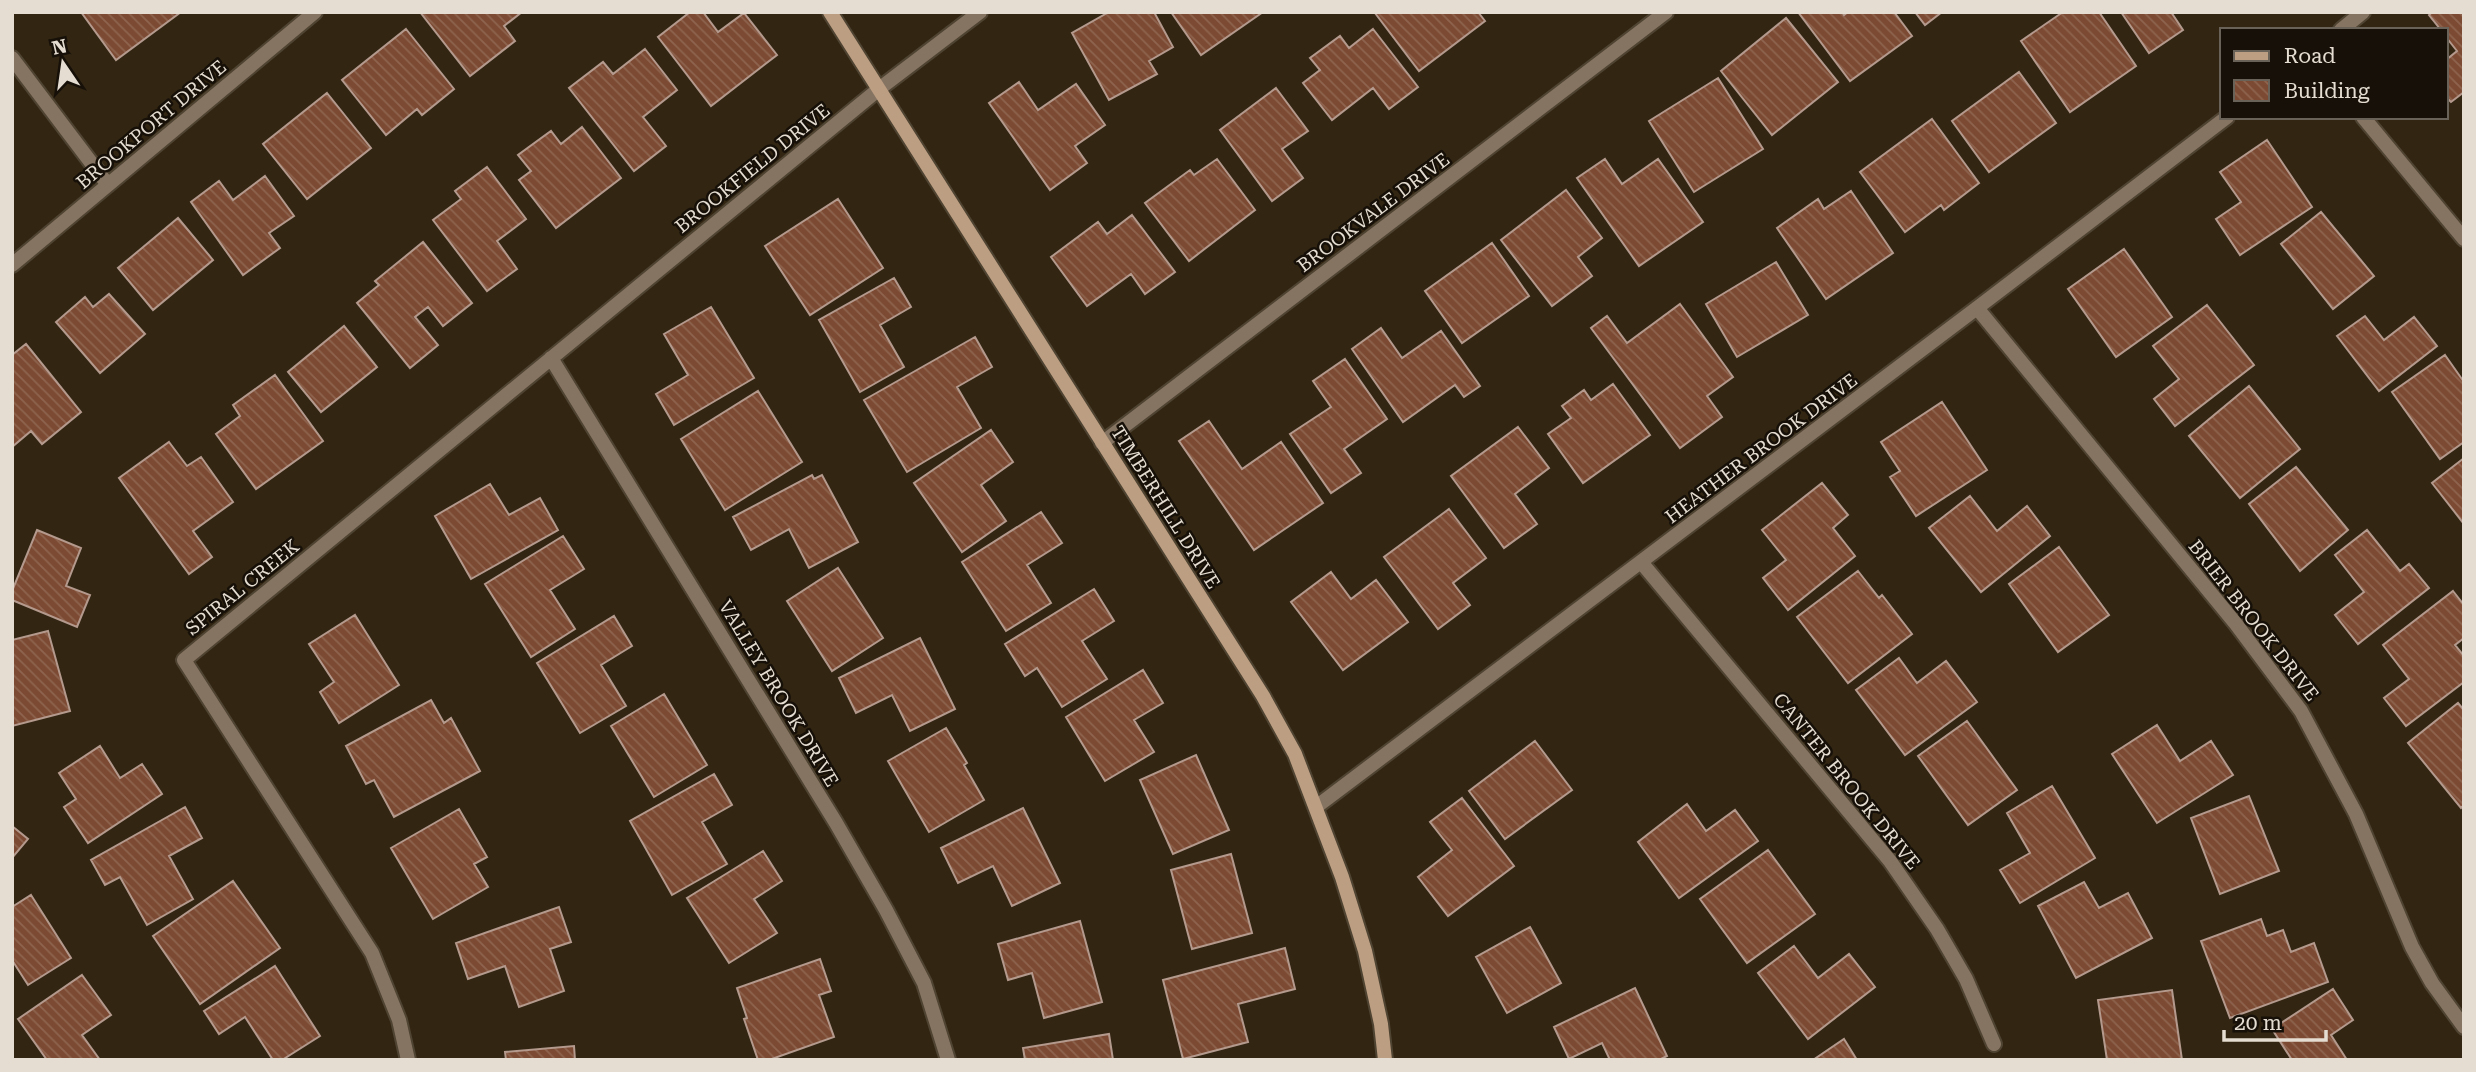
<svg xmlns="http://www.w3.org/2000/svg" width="2476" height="1072" font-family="'Roboto Serif',serif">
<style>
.building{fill:url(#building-back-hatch);stroke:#b4998d;stroke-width:2}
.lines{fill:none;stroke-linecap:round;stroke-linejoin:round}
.street-casing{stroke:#4f4331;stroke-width:18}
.secondary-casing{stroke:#4f4331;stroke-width:18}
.street{stroke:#867462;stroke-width:14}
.secondary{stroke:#bc9e82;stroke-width:14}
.labels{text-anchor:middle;stroke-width:5;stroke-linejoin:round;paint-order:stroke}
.street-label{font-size:19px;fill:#e5ddd1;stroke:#161008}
</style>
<defs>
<pattern id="building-back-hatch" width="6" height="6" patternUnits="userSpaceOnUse" patternTransform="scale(1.75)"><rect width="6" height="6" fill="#7c4a32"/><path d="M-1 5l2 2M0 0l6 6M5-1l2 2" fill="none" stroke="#8e644f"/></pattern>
</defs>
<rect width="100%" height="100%" fill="#322613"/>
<path class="building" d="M81,12H181L116,60Z
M420,12H522L504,26L515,41L470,76Z
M690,12H703L718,32L744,13L777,55L711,106L658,37Z
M1109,12H1154L1173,47L1149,61L1157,74L1109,100L1072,33Z
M1171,12H1263L1201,55Z
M1478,12L1485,21L1419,71L1375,13Z
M1798,12H1842L1844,15L1848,12H1894L1912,36L1850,81Z
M1915,12H1942L1925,25Z
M2063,12H2099L2136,66L2070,112L2021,41Z
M2121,12H2171L2183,30L2149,53Z
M2432,12H2464V92L2451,102L2446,97V60L2457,51L2446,37V30H2441L2429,15Z
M1786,18L1838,82L1772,135L1721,71Z
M406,29L454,89L422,115L417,109L386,135L342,80Z
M1373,29L1418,87L1389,109L1373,88L1332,120L1303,83L1320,70L1310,58L1340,36L1349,48Z
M645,49L677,90L643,117L666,146L634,171L569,88L603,62L613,74Z
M2019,72L2056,123L1989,172L1952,121Z
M1718,78L1763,149L1694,192L1649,121Z
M1019,82L1038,110L1076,84L1105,125L1075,146L1087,163L1050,190L989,103Z
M1276,88L1308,131L1282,149L1303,178L1272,201L1220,130Z
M327,93L371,148L307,199L263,144Z
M1932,119L1979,183L1944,210L1941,205L1905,232L1860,172Z
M582,127L621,178L556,228L519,180L531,171L518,155L551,131L561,144Z
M2267,140L2312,207L2240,255L2216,219L2241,202L2220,172Z
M1217,159L1255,210L1189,261L1145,203L1190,170L1194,175Z
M1605,159L1622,184L1658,159L1703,222L1639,266L1577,178Z
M487,167L526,219L497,241L517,269L487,291L433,220L461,199L455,191Z
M265,176L294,216L269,233L280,248L243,275L191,202L219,181L233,200Z
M1566,190L1602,238L1578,257L1592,276L1552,306L1501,240Z
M1851,191L1893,253L1826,299L1777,228L1818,199L1824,209Z
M838,199L883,268L810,315L765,246Z
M2321,212L2374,276L2333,309L2281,244Z
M1132,215L1175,272L1145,294L1131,274L1087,306L1051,257L1098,222L1107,234Z
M178,218L213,260L153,310L118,268Z
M423,242L472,303L443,326L428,307L415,317L438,345L410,368L357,303L379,285L375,281Z
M1492,243L1529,296L1462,343L1425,291Z
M2124,249L2172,317L2116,357L2068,289Z
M1776,262L1808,315L1737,357L1706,304Z
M894,278L911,307L880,325L904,367L860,392L819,320Z
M109,294L145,334L100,373L56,322L85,297L93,307Z
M1680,304L1733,377L1707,396L1722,417L1680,448L1591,328L1607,316L1627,343Z
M2207,305L2254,365L2175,426L2154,399L2179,379L2153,346Z
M711,307L754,378L674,425L656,394L688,375L664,334Z
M2365,316L2384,340L2414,317L2437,346L2379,391L2337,336Z
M344,326L377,367L321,412L288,372Z
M1381,328L1402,358L1441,331L1480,386L1464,397L1455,385L1403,422L1352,349Z
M975,337L992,367L957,387L981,428L907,472L864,400Z
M26,344L81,412L42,444L31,431L12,447V355Z
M2445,355L2464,382V442L2440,459L2392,392Z
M1345,359L1387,419L1344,449L1361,473L1331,493L1290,434L1331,407L1313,381Z
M275,375L323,441L256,489L216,434L240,416L233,405Z
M1613,384L1650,435L1583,483L1548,434L1571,418L1562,406L1584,390L1591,400Z
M2249,386L2300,449L2240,498L2189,436Z
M758,391L802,462L725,510L681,439Z
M1942,402L1987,470L1916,516L1890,477L1900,471L1881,442Z
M1209,421L1242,469L1281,442L1323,503L1254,550L1179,441Z
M1518,427L1549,468L1515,494L1537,524L1504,548L1451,476Z
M991,430L1013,462L981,485L1006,521L962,552L914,483Z
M169,442L187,466L201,457L233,502L193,531L212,557L189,574L119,478Z
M2464,458V524L2432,483Z
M2296,467L2348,530L2300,571L2249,504Z
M812,475L814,479L822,475L858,542L809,568L789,529L751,550L733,517Z
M1822,483L1848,515L1833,528L1855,556L1788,610L1763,578L1786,560L1762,530Z
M490,484L509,515L540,498L558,530L471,579L435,516Z
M1970,496L1997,531L2027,506L2050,536L1981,592L1929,528Z
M1449,509L1486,558L1453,583L1470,605L1438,629L1384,557Z
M1041,512L1062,543L1027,565L1051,603L1006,631L962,562Z
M37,530L81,548L66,586L90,595L77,627L12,600V591Z
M2367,530L2400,571L2409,564L2429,588L2358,644L2335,615L2364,592L2335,555Z
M563,536L584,569L550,590L575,629L531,657L485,584Z
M2059,547L2109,615L2058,652L2009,584Z
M838,568L883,638L832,671L787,601Z
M1858,571L1879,598L1882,595L1912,634L1848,683L1797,617Z
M1331,572L1351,599L1376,580L1408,622L1343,670L1291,602Z
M1094,589L1114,621L1082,641L1107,679L1062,707L1037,668L1025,676L1005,644Z
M2453,591L2464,605V638L2455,645L2464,656V682L2406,726L2384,698L2409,679L2383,645Z
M355,615L399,685L339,723L320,692L334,682L309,644Z
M614,616L632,646L601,665L626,706L580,733L537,663Z
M48,631L70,711L12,726V640Z
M920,638L955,709L910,731L892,695L856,713L839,678Z
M1899,658L1917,683L1946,661L1977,702L1905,755L1856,690Z
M1143,670L1163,703L1134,720L1154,752L1105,781L1066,717Z
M664,694L707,765L654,797L611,726Z
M431,700L444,723L451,718L480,771L394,817L374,780L366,784L346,746Z
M2458,703L2464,710V805L2461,808L2408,743Z
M1967,721L2017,790L1968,825L1918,756Z
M2157,725L2180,761L2211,741L2233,775L2157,823L2112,754Z
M946,728L967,763L964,765L984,800L929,832L888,761Z
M1535,741L1572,790L1505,839L1469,791Z
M100,746L120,778L142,764L162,794L88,843L64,807L76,799L59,773Z
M1196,755L1229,830L1173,854L1140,780Z
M714,774L732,805L702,822L727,864L672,895L630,821Z
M2052,786L2095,858L2020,903L2000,870L2030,853L2007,813Z
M2249,796L2279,871L2220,894L2191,818Z
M1462,798L1514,866L1448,916L1418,877L1452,850L1430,822Z
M1687,804L1706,831L1735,810L1758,841L1679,898L1638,842Z
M185,807L202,838L169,856L193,899L147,925L120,877L105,885L91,860Z
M1023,808L1060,883L1012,906L993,866L958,883L941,848Z
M459,809L487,857L474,864L488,887L433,919L391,848Z
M12,826L28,839L12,858Z
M1768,850L1815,914L1747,963L1700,899Z
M763,851L782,881L754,899L777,933L729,963L687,898Z
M1231,854L1252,933L1192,949L1171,870Z
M233,881L280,948L200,1004L153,936Z
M2084,882L2099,908L2128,893L2152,938L2076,978L2038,906Z
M31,895L71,958L28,985L12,960V907Z
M559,907L571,942L550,949L564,991L519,1007L505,966L468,979L456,943Z
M2261,919L2267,936L2283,930L2291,952L2314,943L2328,982L2230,1018L2201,941Z
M1080,921L1102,1002L1044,1018L1032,973L1008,980L998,944Z
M1530,927L1561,983L1507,1013L1476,957Z
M1794,946L1818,978L1849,954L1875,987L1808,1039L1758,973Z
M1285,948L1295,989L1238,1004L1248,1042L1183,1059L1163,980Z
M820,959L831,991L819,995L834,1037L769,1060H758L744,1019L747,1018L737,988Z
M275,966L320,1036L282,1060H273L245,1017L219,1034L204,1011Z
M82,975L111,1015L82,1035L100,1060H47L18,1019Z
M1635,988L1667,1056L1659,1060H1610L1602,1043L1569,1059L1554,1027Z
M2333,989L2353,1020L2331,1035L2347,1060H2292L2272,1029Z
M2172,990L2182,1060H2107L2098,1000Z
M1109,1034L1113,1060H1025L1023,1048Z
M1844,1039L1857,1060H1813Z
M574,1046L575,1060H506L505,1052Z"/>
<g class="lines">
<defs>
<path id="street" d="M2341,30L2363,12
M12,58L108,185
M2363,117L2464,239
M12,265L315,12
M1977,308L2236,624L2301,711L2356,814L2412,947L2432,983L2464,1027
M551,358L836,823L886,910L924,983L948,1060
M1102,443L1666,12
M1641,562L1890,861L1937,929L1966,979L1994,1044
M1316,807L1977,308L2227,117
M408,1060L399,1020L372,953L184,660L879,89L980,12"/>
<path id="secondary" d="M830,12L1263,696L1295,754L1342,877L1365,951L1381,1024L1385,1060"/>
</defs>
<use href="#street" class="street-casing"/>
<use href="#secondary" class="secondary-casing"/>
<use href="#street" class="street"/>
<use href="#secondary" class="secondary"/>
</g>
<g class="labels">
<g class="street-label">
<text transform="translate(151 124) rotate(-40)" y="7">BROOKPORT DRIVE</text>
<text transform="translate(752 168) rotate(-39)" y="7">BROOKFIELD DRIVE</text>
<text transform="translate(1373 212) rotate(-37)" y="7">BROOKVALE DRIVE</text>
<text transform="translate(1761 448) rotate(-37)" y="7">HEATHER BROOK DRIVE</text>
<text transform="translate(1166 507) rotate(58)" y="7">TIMBERHILL DRIVE</text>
<text transform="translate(242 587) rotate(-39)" y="7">SPIRAL CREEK</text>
<text transform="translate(2254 620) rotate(52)" y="7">BRIER BROOK DRIVE</text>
<text transform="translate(779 693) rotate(59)" y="7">VALLEY BROOK DRIVE</text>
<text transform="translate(1847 781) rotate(51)" y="7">CANTER BROOK DRIVE</text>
</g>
</g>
<rect width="2476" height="1072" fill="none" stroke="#e5ddd1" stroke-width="28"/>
<rect x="2220" y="28" width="228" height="91" fill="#161008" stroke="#696258" stroke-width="2"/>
<rect x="2234" y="51" width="35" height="10" fill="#bc9e82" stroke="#696258" stroke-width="2"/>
<text x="2284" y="63" font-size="21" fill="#e5ddd1">Road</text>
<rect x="2234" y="80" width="35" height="21" fill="url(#building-back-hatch)" stroke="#696258" stroke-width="2"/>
<text x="2284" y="98" font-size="21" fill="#e5ddd1">Building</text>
<g transform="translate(63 63) rotate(347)" stroke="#161008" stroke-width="5" paint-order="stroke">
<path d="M0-5L12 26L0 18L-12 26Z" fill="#e5ddd1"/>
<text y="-10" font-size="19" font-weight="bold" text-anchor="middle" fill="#e5ddd1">N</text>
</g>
<path d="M2224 1030v10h102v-10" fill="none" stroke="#e5ddd1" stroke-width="3.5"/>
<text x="2234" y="1030" font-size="21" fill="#e5ddd1" stroke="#161008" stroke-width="5" paint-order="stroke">20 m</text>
</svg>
